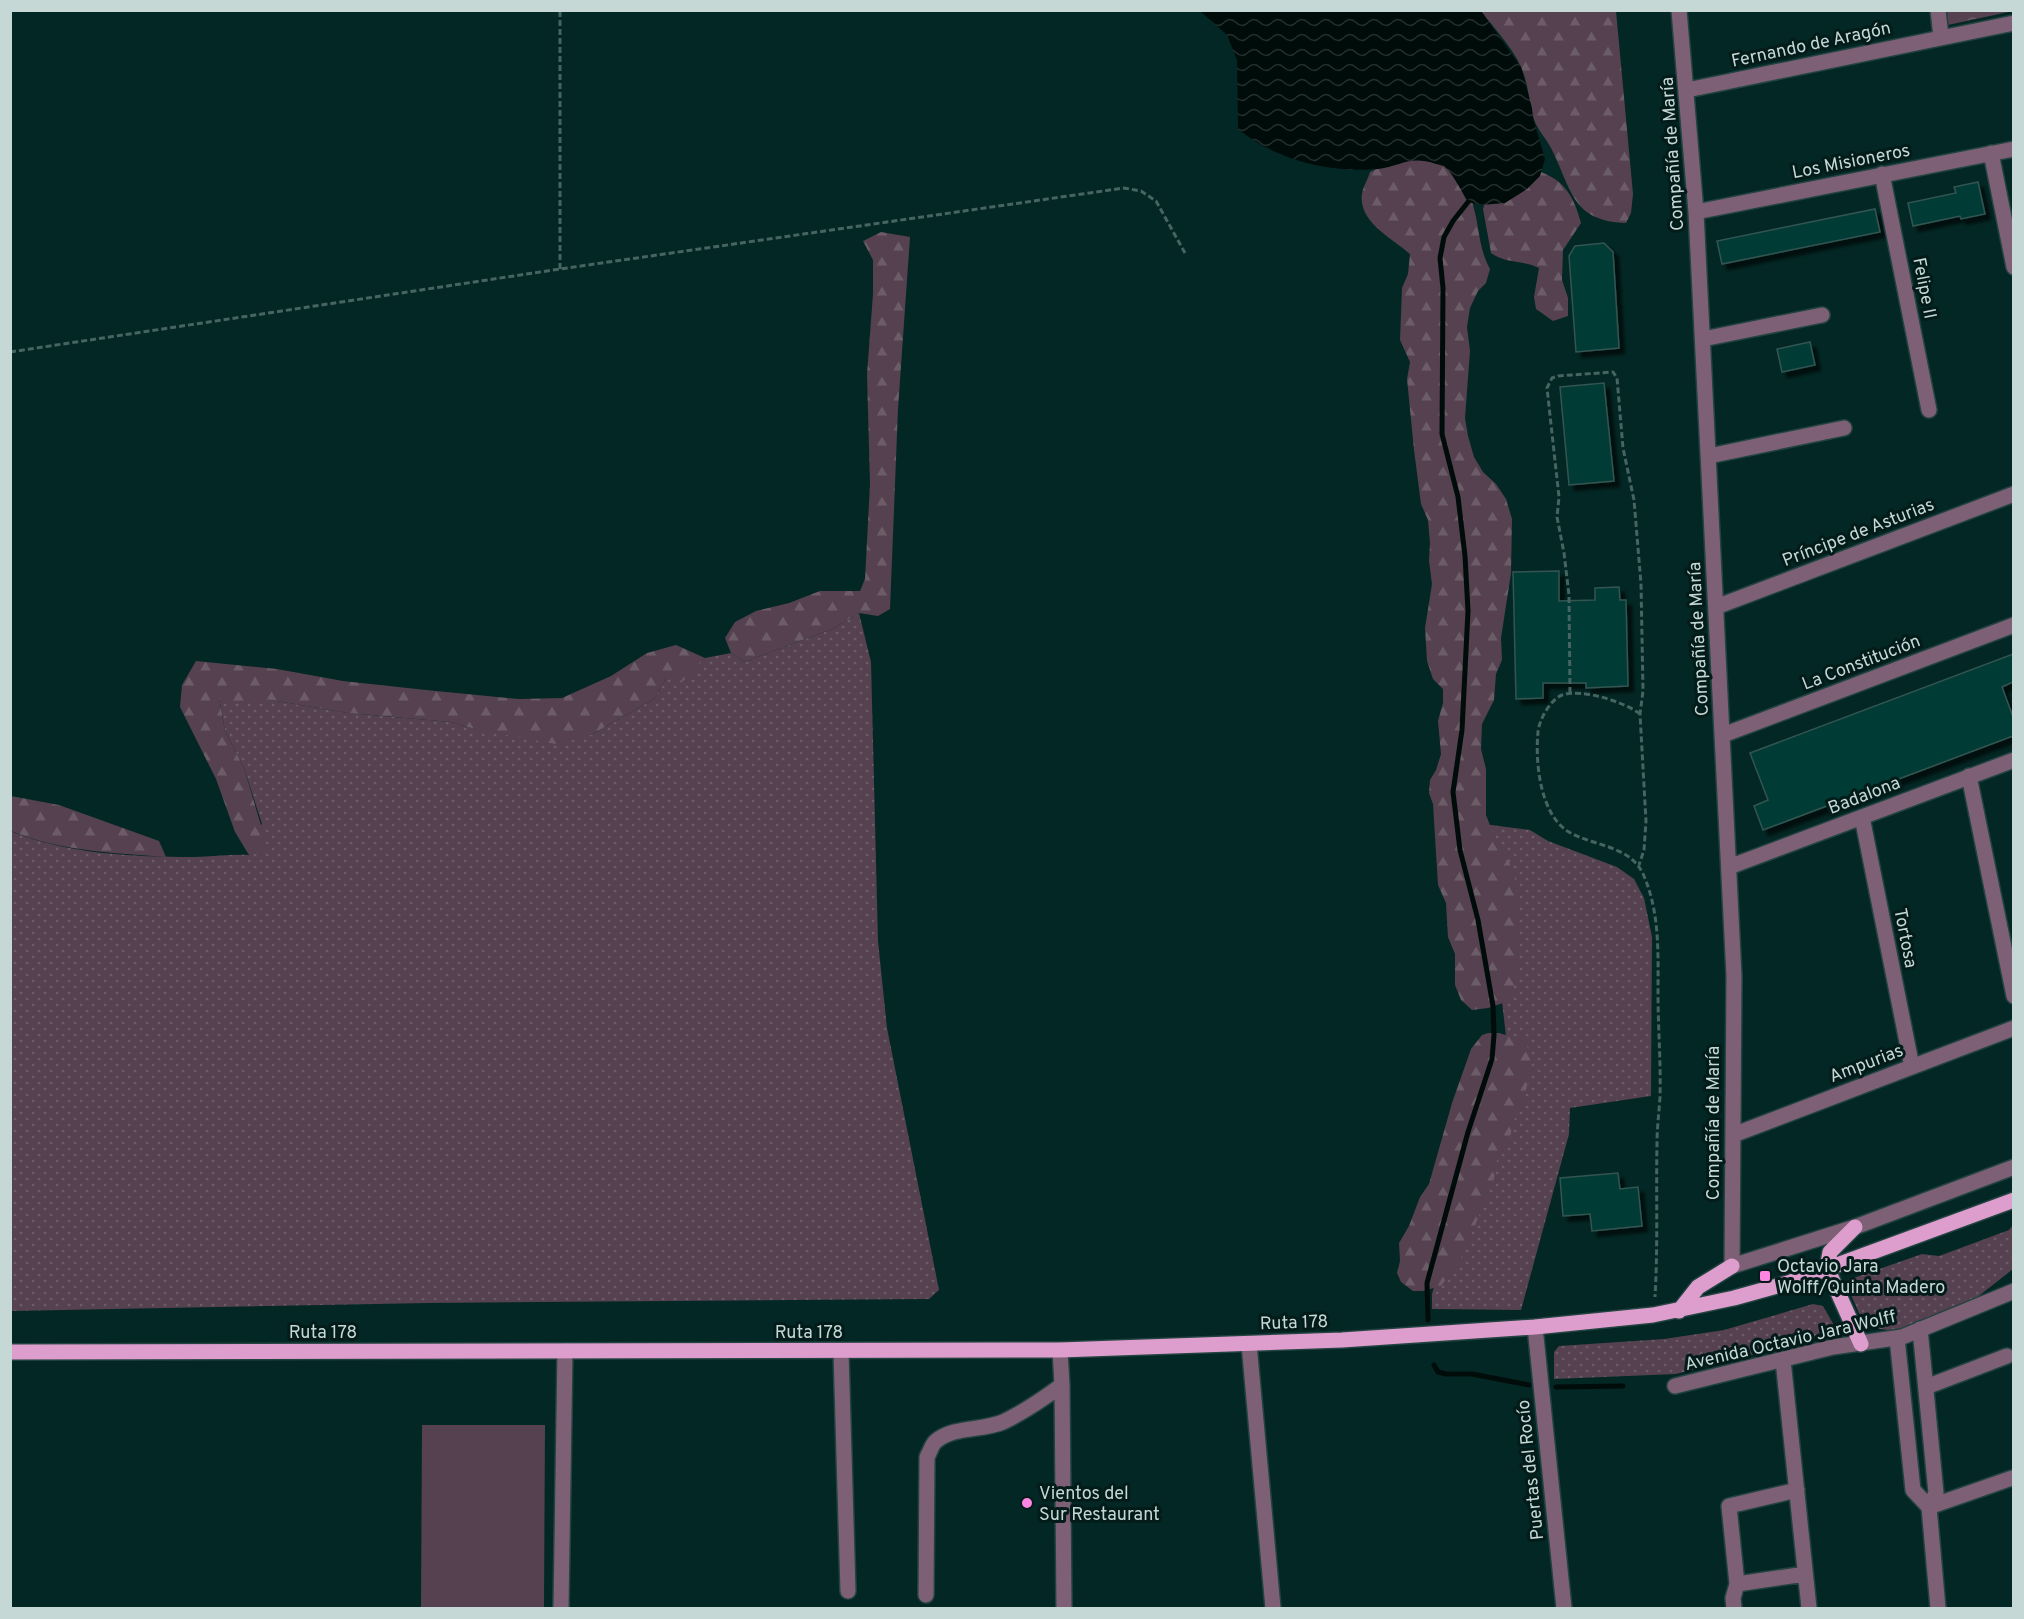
<svg xmlns="http://www.w3.org/2000/svg" width="2024" height="1619" font-family="Overpass,sans-serif">
<style>
.grass{fill:url(#grass-dots)}
.forest{fill:url(#forest-firs)}
.park{fill:url(#park-crowns)}
.pitch{fill:#554150}
.water{fill:url(#water-waves)}
.lines{fill:none;stroke-linecap:round;stroke-linejoin:round}
.stream{stroke:#000c0a;stroke-width:5}
.building{fill:#053a36;stroke:#325551;stroke-width:1.5;filter:url(#shadow)}
.minor-casing{stroke:#224340;stroke-width:18}
.major-casing{stroke:#224340;stroke-width:18}
.path{stroke:#466461;stroke-width:3;stroke-dasharray:6 3;stroke-linecap:butt}
.minor{stroke:#7e6076;stroke-width:15}
.major{stroke:#dd9ecd;stroke-width:15}
.poi-dot{fill:#fd86e3;stroke:#031c1a;stroke-width:2}
.labels{text-anchor:middle;stroke-width:6;stroke-linejoin:round;paint-order:stroke}
.street-label{font-size:18px;fill:#c5d8d6;stroke:#031c1a}
.poi-label{font-size:18px;fill:#c5d8d6;stroke:#031c1a;text-anchor:start}
</style>
<defs>
<pattern id="grass-dots" width="8" height="8" patternUnits="userSpaceOnUse" patternTransform="scale(1.5)"><rect width="8" height="8" fill="#554150"/><path d="M2 2h.1M6 6h.1" fill="none" stroke="#6c5c68" stroke-width="1.8" stroke-linecap="round"/></pattern>
<pattern id="forest-firs" width="22" height="20" patternUnits="userSpaceOnUse" patternTransform="scale(1.5)"><rect width="22" height="20" fill="#554150"/><path d="M5 1l3.5 6h-7zM16 11l3.5 6h-7z" fill="#6c5c68"/></pattern>
<pattern id="park-crowns" width="20" height="18" patternUnits="userSpaceOnUse" patternTransform="scale(1.5)"><rect width="20" height="18" fill="#554150"/><path d="M2 6a3 3 0 1 1 6 0M12 15a3 3 0 1 1 6 0" fill="none" stroke="#6c5c68"/></pattern>
<pattern id="water-waves" width="16" height="10" patternUnits="userSpaceOnUse" patternTransform="scale(1.5)"><rect width="16" height="10" fill="#000c0a"/><path d="M0 5q4-4 8 0t8 0" fill="none" stroke="#242f2d"/></pattern>
<filter id="shadow"><feDropShadow dx="5.5" dy="5.5" stdDeviation="1.5" flood-color="#0009"/></filter>
</defs>
<rect width="100%" height="100%" fill="#032724"/>
<path class="grass" d="M859,613L871,662L878,941L887,1028L939,1290L929,1299L428,1303L11,1311L10,831C67,854 133,857 194,857C212,857 231,854 249,855L262,824L244,768L225,731L219,697L265,699L348,713L451,722L478,730L591,735L654,699L666,678L705,658L731,653L744,662L832,629Z
M1468,822L1530,830L1548,841L1617,867L1634,879L1644,898L1652,937L1651,1096L1570,1108L1569,1134L1521,1310L1432,1309V1294L1506,1036L1498,967Z
M2013,1225V1269L1975,1299L1896,1331L1865,1327L1845,1281L1922,1254L1939,1256L2009,1230Z
M1813,1304L1823,1306L1835,1327L1825,1336L1676,1374L1554,1379V1352L1559,1346L1664,1339L1724,1330Z"/>
<path class="forest" d="M1481,11H1616L1633,194L1631,213L1626,223C1571,221 1572,189 1551,148C1546,138 1535,127 1533,116C1529,101 1528,82 1521,67C1513,48 1493,27 1481,11Z
M1442,148C1451,164 1463,180 1470,197C1480,220 1477,246 1490,269L1486,283L1478,291L1470,308L1467,327L1470,351L1465,418L1468,436L1474,457L1483,472L1496,484L1506,499L1512,519L1511,573L1501,638L1502,660L1496,674L1494,700L1482,724L1481,749L1486,769V815L1494,836L1504,847L1516,882L1519,969L1509,1001L1488,1008L1472,1010L1461,1000L1455,985V954L1448,937L1446,903L1438,885L1433,804L1429,793L1430,780L1436,770L1441,754L1438,721L1443,703V689L1433,679L1427,661L1425,628L1432,584L1429,561L1430,543L1428,520L1421,504L1414,450L1407,379L1410,362L1400,340L1402,288L1408,274L1410,254C1392,238 1358,222 1362,194C1363,187 1368,179 1370,172L1405,156Z
M1538,171C1565,180 1574,197 1581,223L1563,250L1562,280L1568,298V316L1553,321L1536,309L1534,297L1539,268C1524,260 1506,264 1491,253L1483,209L1489,189Z
M881,232L910,237L898,409L890,609L878,616L859,613L832,629L744,662L731,653L725,638L735,622L756,611L789,603L820,591H860L865,579L870,484L867,374L873,294V260L863,241Z
M676,645L705,658L683,681L666,678L654,699L591,735L556,744L478,730L451,722L348,713L265,699L237,703L219,697L225,731L244,768L266,842L261,853L249,855L235,832L216,779L180,707L182,685L196,661L277,669L343,681L426,690L519,699L562,698L611,676L647,653Z
M11,796L59,805L159,841L166,857C113,853 59,851 11,831Z
M1488,1033H1499L1523,1040L1530,1051L1531,1071L1523,1101L1515,1118L1508,1144L1497,1160L1494,1179L1463,1255L1441,1286L1423,1291H1413L1401,1282L1397,1273L1400,1261L1399,1243L1409,1226L1420,1197L1429,1184L1452,1103L1471,1049L1482,1035Z"/>
<path class="park" d="M2013,10V11L1948,25L1947,11Z"/>
<path class="pitch" d="M422,1425H545L544,1608H421Z"/>
<path class="water" d="M1200,11H1481L1521,67L1532,108L1533,118L1545,159L1540,176L1527,189L1505,203L1482,205L1468,202C1463,194 1452,172 1445,167C1443,165 1439,165 1436,164C1409,155 1402,166 1378,169C1329,173 1276,160 1238,129L1237,60L1227,35Z"/>
<g class="lines">
<path class="stream" d="M1428,1320L1427,1283L1468,1132L1492,1059L1494,1035L1493,1006L1478,920L1460,850L1453,792L1462,730L1468,611L1465,556L1458,497L1442,434L1443,288L1440,258L1444,237L1453,221L1468,202
M1434,1365L1438,1372L1446,1374H1472L1529,1385
M1556,1387L1623,1386"/>
</g>
<path class="building" d="M1978,182L1985,214L1961,219L1960,216L1913,226L1908,203L1956,193L1954,187Z
M1875,209L1880,232L1722,264L1717,241Z
M1604,243L1613,252L1619,348L1576,352L1569,256L1575,246Z
M1810,342L1815,365L1782,372L1777,349Z
M1604,383L1614,481L1569,485L1560,387Z
M1559,571V601L1595,600V588L1619,587L1620,600H1626L1628,686L1586,688V683H1543V698L1516,699L1513,572Z
M2013,654V682L2002,687L2013,717V736L1763,830L1754,806L1768,800L1750,753Z
M1618,1173L1620,1189L1638,1187L1642,1226L1592,1231L1590,1214L1563,1216L1560,1178Z"/>
<g class="lines">
<defs>
<path id="minor" d="M1679,10L1696,212L1734,976L1732,1266L1855,1227L2014,1167
M1938,10L1941,37
M1687,90L2014,23
M1991,153L2014,267
M1882,174L1929,410
M1696,212L2014,149
M1703,339L1822,315
M1709,456L1844,428
M1716,607L2014,494
M1723,735L2014,625
M1969,776L2014,996
M1862,817L1912,1067
M1729,867L2014,760
M1733,1135L2014,1028
M1535,1327L1564,1608
M1920,1329L1936,1493L1929,1507L1938,1608
M1897,1338L1913,1490L1929,1507
M1249,1344L1273,1608
M1060,1350L1062,1385L1064,1608
M841,1352L848,1591
M1783,1360L1809,1608
M1675,1386L1833,1347L1902,1337L2014,1291
M1926,1387L2007,1356
M1797,1490L1729,1506L1737,1584L1805,1574
M1929,1507L2012,1478
M926,1595L927,1457C930,1452 932,1444 936,1441C954,1426 982,1431 1003,1422C1024,1412 1043,1399 1062,1385
M561,1608L565,1351
M1734,1608L1733,1598L1737,1584"/>
<path id="major" d="M1855,1227L1830,1252L1827,1268L1861,1344
M1679,1311L1698,1287L1732,1266
M10,1352L1060,1350L1342,1340L1535,1327L1653,1315L1734,1298L1788,1283L2014,1200"/>
</defs>
<use href="#minor" class="minor-casing"/>
<use href="#major" class="major-casing"/>
<path class="path" d="M560,269V10
M10,352L560,269L1124,188L1141,191L1156,201L1185,253
M1570,693L1569,595L1564,553L1557,517L1559,497L1547,388L1552,378L1558,376L1613,372L1617,378L1623,448L1634,500L1641,584L1643,691L1640,714L1646,821L1644,850L1639,865
M1640,714C1625,702 1581,688 1562,695C1550,700 1539,720 1538,732C1535,762 1540,815 1569,832C1595,847 1631,845 1644,876C1660,914 1658,953 1658,993C1658,1028 1661,1063 1660,1097C1659,1113 1657,1128 1657,1143C1656,1195 1658,1246 1655,1297"/>
<use href="#minor" class="minor"/>
<use href="#major" class="major"/>
</g>
<g class="poi-dot">
<rect x="1759" y="1270" width="12" height="12" rx="3"/>
<circle cx="1027" cy="1503" r="6"/>
</g>
<g class="labels">
<g class="street-label">
<text transform="translate(1811 44) rotate(-12)" y="6">Fernando de Aragón</text>
<text transform="translate(1672 154) rotate(-94)" y="6">Compañía de María</text>
<text transform="translate(1851 161) rotate(-11)" y="6">Los Misioneros</text>
<text transform="translate(1925 288) rotate(79)" y="6">Felipe II</text>
<text transform="translate(1858 532) rotate(-21)" y="6">Príncipe de Asturias</text>
<text transform="translate(1698 639) rotate(-93)" y="6">Compañía de María</text>
<text transform="translate(1861 662) rotate(-21)" y="6">La Constitución</text>
<text transform="translate(1864 795) rotate(-21)" y="6">Badalona</text>
<text transform="translate(1906 938) rotate(79)" y="6">Tortosa</text>
<text transform="translate(1866 1063) rotate(-21)" y="6">Ampurias</text>
<text transform="translate(1713 1123) rotate(-90)" y="6">Compañía de María</text>
<text transform="translate(1294 1322) rotate(-2)" y="6">Ruta 178</text>
<text x="323" y="1338">Ruta 178</text>
<text x="809" y="1338">Ruta 178</text>
<text transform="translate(1790 1340) rotate(-13)" y="6">Avenida Octavio Jara Wolff</text>
<text transform="translate(1530 1470) rotate(-96)" y="6">Puertas del Rocío</text>
</g>
<g class="poi-label">
<text x="1777" y="1272">Octavio Jara<tspan x="1777" dy="21">Wolff/Quinta Madero</tspan></text>
<text x="1039" y="1499">Vientos del<tspan x="1039" dy="21">Sur Restaurant</tspan></text>
</g>
</g>
<rect width="2024" height="1619" fill="none" stroke="#c5d8d6" stroke-width="24"/>
</svg>
